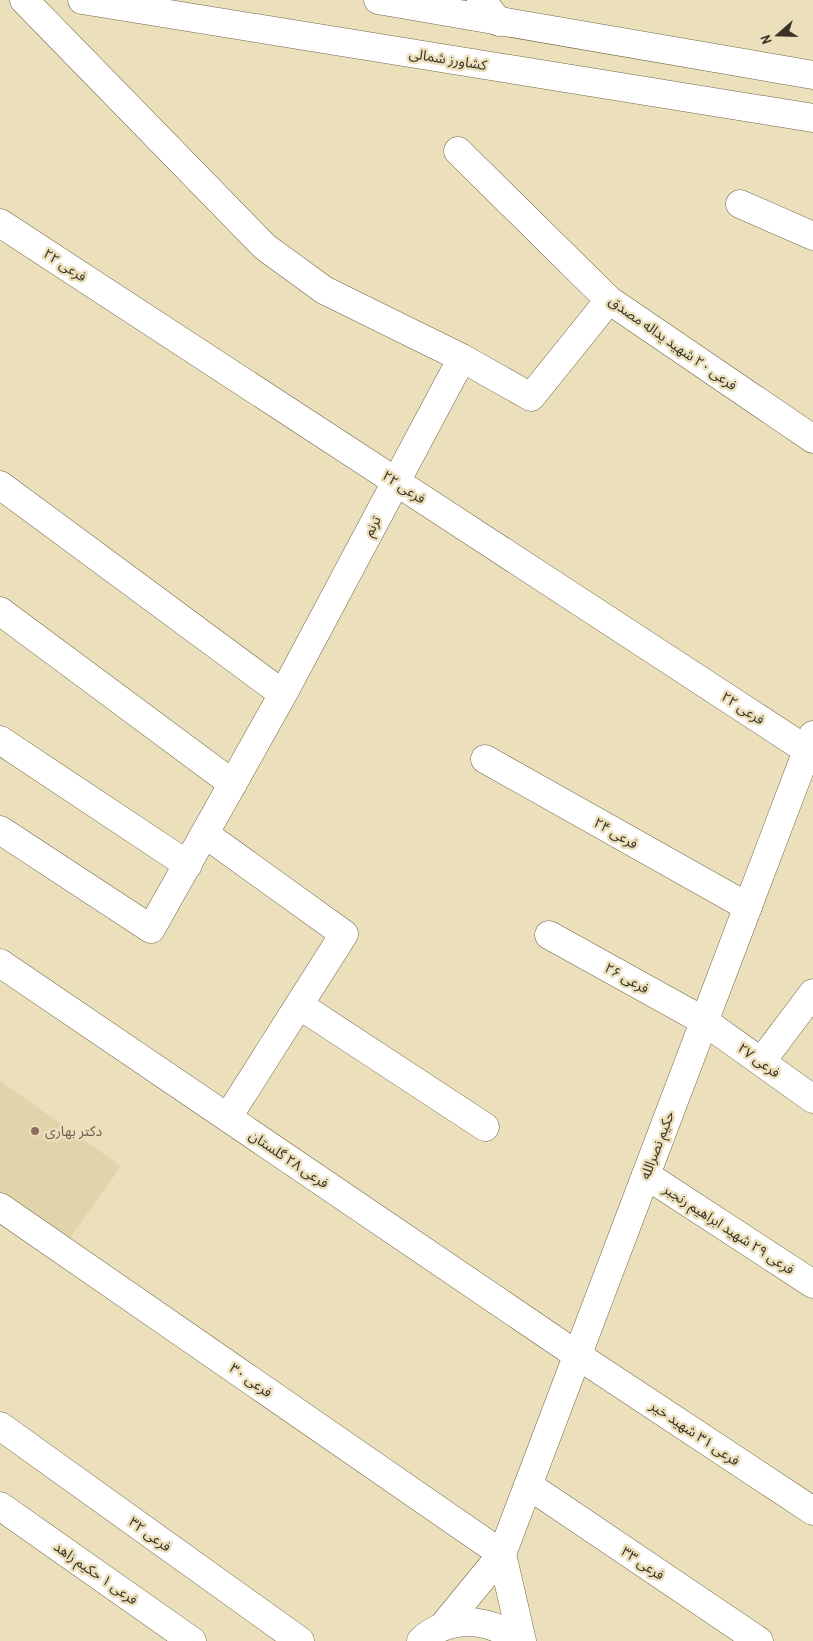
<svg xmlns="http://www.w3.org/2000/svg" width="813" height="1641" font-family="'Archivo Narrow','Noto Sans Arabic',sans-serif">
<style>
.built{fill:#e2d4aa}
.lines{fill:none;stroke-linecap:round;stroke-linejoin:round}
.minor-casing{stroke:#706546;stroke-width:29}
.major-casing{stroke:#706546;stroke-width:29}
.minor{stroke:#fff;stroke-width:28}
.major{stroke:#fff;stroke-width:28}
.education-dot{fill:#8d6e63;stroke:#ebdfbc;stroke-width:2}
.labels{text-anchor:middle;stroke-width:5;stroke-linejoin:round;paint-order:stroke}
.street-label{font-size:14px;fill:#383325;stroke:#ebdfbc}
.education-label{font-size:14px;fill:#785e54;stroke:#ebdfbc;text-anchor:start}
</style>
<rect width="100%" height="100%" fill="#ebdfbc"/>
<path class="built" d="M0,1081L121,1166L65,1245L0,1202Z"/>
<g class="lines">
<defs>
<path id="minor" d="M24,0L265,247L324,290L462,358L531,397L609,300
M481,0L499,22
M458,151L609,300L813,439
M740,204L813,236
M0,223L813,754
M0,485L283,694
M0,611L233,784
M0,740L188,865
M485,759L748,907
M0,830L151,929L283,694L462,358
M205,834L344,934L228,1117
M549,935L704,1021L813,1099
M0,963L577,1355L813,1511
M299,1005L485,1127
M761,1062L813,993
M646,1175L813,1284
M0,1207L502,1554
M0,1426L300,1641
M528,1485L759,1641
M0,1506L192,1641"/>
<path id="major" d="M82,0L813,118
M378,0L813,75
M502,1554L522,1641
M443,1626L502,1554L813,735
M421,1641C446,1616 491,1616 516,1641"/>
</defs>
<use href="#minor" class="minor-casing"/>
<use href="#major" class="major-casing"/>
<use href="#minor" class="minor"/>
<use href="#major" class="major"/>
</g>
<circle class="education-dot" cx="35" cy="1131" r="5"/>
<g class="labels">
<g class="street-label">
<text transform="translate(448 59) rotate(9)" y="5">کشاورز شمالی</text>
<text transform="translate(65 265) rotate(33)" y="5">فرعی ۲۲</text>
<text transform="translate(673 343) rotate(35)" y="5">فرعی ۲۰ شهید یداله مصدق</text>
<text transform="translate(404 487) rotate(33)" y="5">فرعی ۲۲</text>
<text transform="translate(372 526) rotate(-62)" y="5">ترنم</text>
<text transform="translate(743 708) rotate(33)" y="5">فرعی ۲۲</text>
<text transform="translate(616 833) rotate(30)" y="5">فرعی ۲۴</text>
<text transform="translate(627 978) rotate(29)" y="5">فرعی ۲۶</text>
<text transform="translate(759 1060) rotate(36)" y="5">فرعی ۲۷</text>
<text transform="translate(657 1145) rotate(-69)" y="5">حکیم نصرالله</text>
<text transform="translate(289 1159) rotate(34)" y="5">فرعی ۲۸ گلستان</text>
<text transform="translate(729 1229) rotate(33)" y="5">فرعی ۲۹ شهید ابراهیم رنجبر</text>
<text transform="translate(251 1380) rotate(35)" y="5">فرعی ۳۰</text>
<text transform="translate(695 1433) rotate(34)" y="5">فرعی ۳۱ شهید خیر</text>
<text transform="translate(150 1534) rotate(36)" y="5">فرعی ۳۲</text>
<text transform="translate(643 1563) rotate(34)" y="5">فرعی ۳۳</text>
<text transform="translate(96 1573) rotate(35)" y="5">فرعی ۱ حکیم زاهد</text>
</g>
<g class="education-label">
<text x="45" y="1136">دکتر بهاری</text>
</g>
</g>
<g transform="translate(778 35) rotate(250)" stroke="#ebdfbc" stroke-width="4" paint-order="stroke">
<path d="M0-4L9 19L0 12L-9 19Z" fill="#383325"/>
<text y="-8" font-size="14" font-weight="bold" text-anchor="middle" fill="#383325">N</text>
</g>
</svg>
